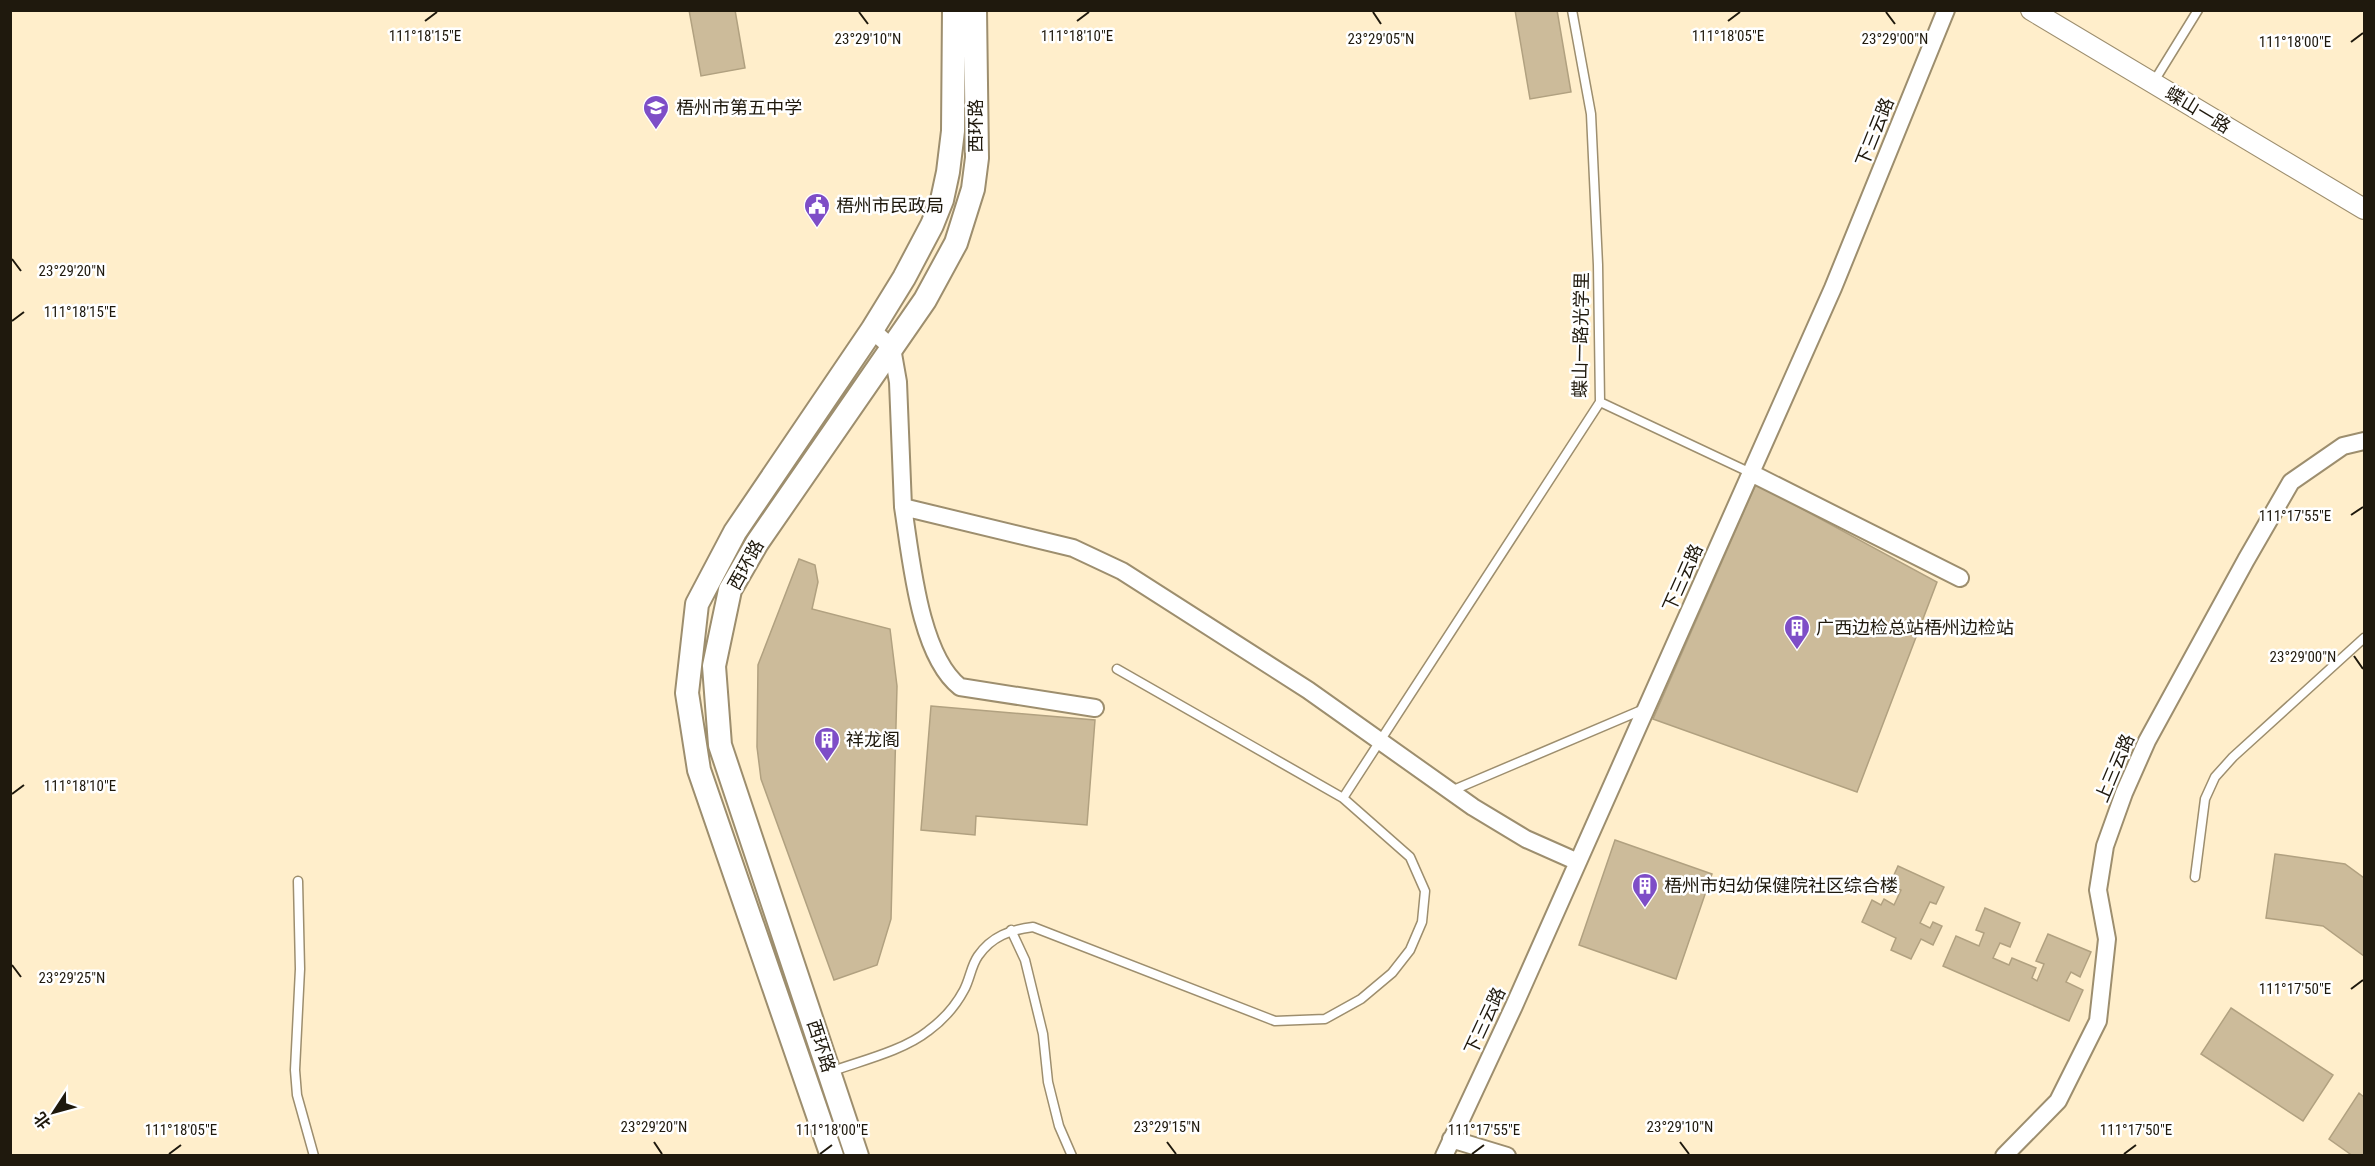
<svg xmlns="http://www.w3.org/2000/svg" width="2375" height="1166" font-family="'Roboto Condensed','Noto Sans SC',sans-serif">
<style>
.building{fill:#ccbb9a;stroke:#b1a180;stroke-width:1.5}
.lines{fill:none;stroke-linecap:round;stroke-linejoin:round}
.service-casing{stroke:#9d8e6e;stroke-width:11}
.minor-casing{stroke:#9d8e6e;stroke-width:20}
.tertiary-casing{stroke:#9d8e6e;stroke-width:22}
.secondary-casing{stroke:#9d8e6e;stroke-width:26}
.service{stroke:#fff;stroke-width:8}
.minor{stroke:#fff;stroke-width:16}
.tertiary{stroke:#fff;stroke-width:20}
.secondary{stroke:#fff;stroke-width:22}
.ticks{fill:none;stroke:#1f190d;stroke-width:2}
.labels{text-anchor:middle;stroke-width:5;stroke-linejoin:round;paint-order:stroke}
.poi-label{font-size:18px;fill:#1f190d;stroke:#fff;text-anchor:start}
.street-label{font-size:18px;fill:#1f190d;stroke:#fff}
.ticks-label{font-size:15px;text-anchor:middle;fill:#1f190d;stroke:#fff;stroke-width:5;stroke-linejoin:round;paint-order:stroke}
</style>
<rect width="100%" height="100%" fill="#ffeecb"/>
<path class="building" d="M689,10H735L745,68L701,76Z
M1515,10H1557L1571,92L1530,99Z
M1756,484L1937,582L1857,792L1653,719Z
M799,559L815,565L818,582L812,609L890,629L897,686L891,919L877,965L834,980L761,779L757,747L758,665Z
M931,706L1095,720L1087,825L976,816L975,835L921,830Z
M1615,840L1712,874L1676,979L1579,945Z
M2275,854L2345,864L2364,878V956L2323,926L2266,918Z
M1898,866L1944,887L1936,904L1930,902L1920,923L1930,928L1933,922L1942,926L1933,945L1921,939L1911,959L1891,950L1896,938L1862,922L1872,900L1881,905L1884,899L1894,905L1901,890L1890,884Z
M1985,908L2020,923L2010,947L2000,943L1993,958L2009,965L2012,958L2036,968L2032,978L2037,981L2044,964L2036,961L2048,934L2091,952L2080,977L2071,972L2066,982L2083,990L2069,1021L1943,966L1956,936L1979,946L1984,933L1976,930Z
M2231,1008L2333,1075L2303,1121L2201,1054Z
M2359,1093L2364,1097V1156H2353L2329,1139Z"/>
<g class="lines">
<defs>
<path id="service" d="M2153,83L2198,10
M1600,402L1751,473
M1451,791L1644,709
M1343,798L1600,402L1598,265L1591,114L1572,10
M2195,877L2205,799L2215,777L2233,757L2364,638
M298,881L300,969L295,1070L297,1095L314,1156
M1011,930L1025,960L1043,1034L1048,1082L1059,1126L1072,1156
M830,1072C860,1061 903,1051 928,1031C943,1020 955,1007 964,990C970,979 971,966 978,956C992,936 1010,930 1033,927L1275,1021L1325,1019L1361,999L1392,973L1410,950L1422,922L1425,891L1410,857L1343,798L1117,669"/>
<path id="minor" d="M872,330L892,348L898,382L903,507L1073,548L1122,571L1308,690L1473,807L1526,839L1578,862
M1751,473L1960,578
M903,507C911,557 919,655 960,687L1095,708
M1451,1139L1507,1156
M1444,1156L1514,1006L1833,288L1946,10
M2004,1156L2058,1101L2098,1021L2107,939L2098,890L2105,846L2124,793L2147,741L2246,560L2291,482L2343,446L2364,441"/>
<path id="tertiary" d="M2031,10L2364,209"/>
<path id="secondary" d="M832,1156L699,770L687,693L697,604L735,532L872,330L904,278L932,225L942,200L948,172L953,131L954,10
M857,1156L720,745L714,666L730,590L757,543L925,300L956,243L973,189L977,158L975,10"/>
</defs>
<use href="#service" class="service-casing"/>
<use href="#minor" class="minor-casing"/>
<use href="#tertiary" class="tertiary-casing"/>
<use href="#secondary" class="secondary-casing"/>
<use href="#service" class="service"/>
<use href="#minor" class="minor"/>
<use href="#tertiary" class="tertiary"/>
<use href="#secondary" class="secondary"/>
</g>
<path class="ticks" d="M859,12L868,24M1373,12L1381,24M1886,12L1895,24M425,21L437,12M1077,21L1089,12M1728,21L1740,12M2351,42L2363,33M12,259L21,271M12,321L24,312M2351,515L2363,507M2354,656L2363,669M12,794L24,785M12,965L21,977M2351,989L2363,980M654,1142L662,1154M1167,1142L1176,1154M1680,1142L1689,1154M169,1154L181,1145M820,1154L832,1145M1472,1154L1484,1145M2124,1154L2136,1145"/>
<defs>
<symbol id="school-pin" viewBox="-11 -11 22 30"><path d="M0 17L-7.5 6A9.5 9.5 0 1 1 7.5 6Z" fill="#7e4ec7" stroke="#fff"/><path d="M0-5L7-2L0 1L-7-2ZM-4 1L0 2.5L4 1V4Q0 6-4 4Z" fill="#fff"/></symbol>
<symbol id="civic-pin" viewBox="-11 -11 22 30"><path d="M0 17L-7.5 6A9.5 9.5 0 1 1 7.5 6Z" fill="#7e4ec7" stroke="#fff"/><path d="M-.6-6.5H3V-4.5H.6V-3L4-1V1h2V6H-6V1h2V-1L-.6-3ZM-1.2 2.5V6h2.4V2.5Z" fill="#fff"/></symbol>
<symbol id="building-pin" viewBox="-11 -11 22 30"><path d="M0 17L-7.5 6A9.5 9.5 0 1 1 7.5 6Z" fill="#7e4ec7" stroke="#fff"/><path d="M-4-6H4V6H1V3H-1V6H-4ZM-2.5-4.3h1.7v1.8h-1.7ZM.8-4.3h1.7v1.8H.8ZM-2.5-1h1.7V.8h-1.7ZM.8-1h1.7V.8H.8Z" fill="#fff"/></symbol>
</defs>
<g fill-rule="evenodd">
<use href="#school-pin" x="641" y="93" width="30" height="40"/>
<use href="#civic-pin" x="802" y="191" width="30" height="40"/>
<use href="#building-pin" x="1782" y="613" width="30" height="40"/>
<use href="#building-pin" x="812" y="725" width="30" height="40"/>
<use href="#building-pin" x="1630" y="871" width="30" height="40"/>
</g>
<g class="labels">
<g class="poi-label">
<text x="676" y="114">梧州市第五中学</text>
<text x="836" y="212">梧州市民政局</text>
<text x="1816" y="634">广西边检总站梧州边检站</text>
<text x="846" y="746">祥龙阁</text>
<text x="1664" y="892">梧州市妇幼保健院社区综合楼</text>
</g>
<g class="street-label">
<text transform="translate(2198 110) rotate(31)" y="6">蝶山一路</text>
<text transform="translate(976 126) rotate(-90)" y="6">西环路</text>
<text transform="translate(1875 132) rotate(-68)" y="6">下三云路</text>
<text transform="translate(1581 335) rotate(-89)" y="6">蝶山一路光学里</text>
<text transform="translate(746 565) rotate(-61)" y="6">西环路</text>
<text transform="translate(1683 578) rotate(-66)" y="6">下三云路</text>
<text transform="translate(2115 768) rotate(-67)" y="6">上三云路</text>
<text transform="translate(1485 1021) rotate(-65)" y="6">下三云路</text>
<text transform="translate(821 1046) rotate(72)" y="6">西环路</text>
</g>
</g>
<g class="ticks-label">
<text x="425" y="41">111°18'15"E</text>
<text x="1077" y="41">111°18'10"E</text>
<text x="1728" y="41">111°18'05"E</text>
<text x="868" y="44">23°29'10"N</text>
<text x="1381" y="44">23°29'05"N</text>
<text x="1895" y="44">23°29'00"N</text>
<text x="2295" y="47">111°18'00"E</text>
<text x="72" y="276">23°29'20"N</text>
<text x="80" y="317">111°18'15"E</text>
<text x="2295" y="521">111°17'55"E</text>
<text x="2303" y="662">23°29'00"N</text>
<text x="80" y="791">111°18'10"E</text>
<text x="72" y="983">23°29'25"N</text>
<text x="2295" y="994">111°17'50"E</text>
<text x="654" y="1132">23°29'20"N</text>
<text x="1167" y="1132">23°29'15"N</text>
<text x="1680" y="1132">23°29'10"N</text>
<text x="181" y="1135">111°18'05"E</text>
<text x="832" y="1135">111°18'00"E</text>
<text x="1484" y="1135">111°17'55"E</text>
<text x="2136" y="1135">111°17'50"E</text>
</g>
<rect width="2375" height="1166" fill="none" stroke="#1f190d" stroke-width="24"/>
<g transform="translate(54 1112) rotate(234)" stroke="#ffffff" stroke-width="4.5" paint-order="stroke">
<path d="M0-4.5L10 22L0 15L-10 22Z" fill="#1f190d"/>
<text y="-9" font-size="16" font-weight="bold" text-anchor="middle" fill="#1f190d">北</text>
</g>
</svg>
